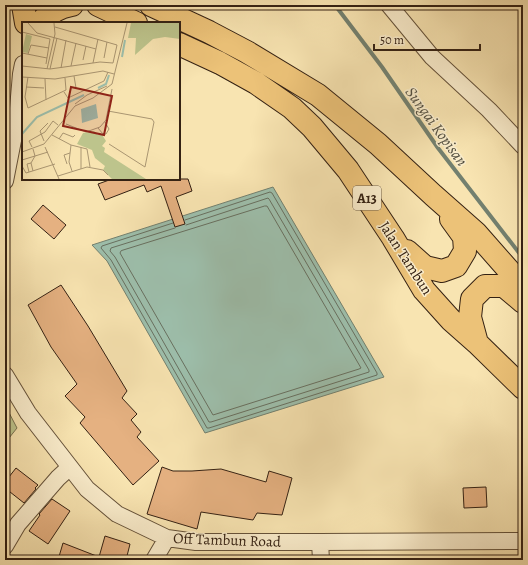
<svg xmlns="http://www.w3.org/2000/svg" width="528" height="565" font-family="Alegreya,serif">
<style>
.green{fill:#bdc48c;stroke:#787250}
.water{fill:#9dbfac;stroke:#73806f}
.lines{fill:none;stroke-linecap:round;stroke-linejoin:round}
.shore{stroke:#687060;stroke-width:1}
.stream{stroke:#73806f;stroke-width:4}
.building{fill:#e5b181;stroke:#342113}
.minor-casing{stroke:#65523a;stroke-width:18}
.primary-casing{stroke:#342113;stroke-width:24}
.minor{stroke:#faedcc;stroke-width:16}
.primary{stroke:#ecc278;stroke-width:22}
.labels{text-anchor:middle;stroke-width:3;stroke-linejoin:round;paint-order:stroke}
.shield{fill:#faedcc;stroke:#6f5e4a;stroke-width:1}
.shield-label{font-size:14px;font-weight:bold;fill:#342113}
.street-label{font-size:15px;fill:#342113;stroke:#faedcc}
.water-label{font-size:16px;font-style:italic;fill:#545041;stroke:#faedcc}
.inset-river{fill:none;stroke:#9dbfac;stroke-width:2}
.inset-road{fill:none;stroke:#aa9672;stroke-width:1}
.view{fill:#8f2418;fill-opacity:0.15;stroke:#8f2418;stroke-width:2}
.inset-edge{fill:none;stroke:#342113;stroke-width:2}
</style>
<rect width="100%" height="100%" fill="#f8e4b1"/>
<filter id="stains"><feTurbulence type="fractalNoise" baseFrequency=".005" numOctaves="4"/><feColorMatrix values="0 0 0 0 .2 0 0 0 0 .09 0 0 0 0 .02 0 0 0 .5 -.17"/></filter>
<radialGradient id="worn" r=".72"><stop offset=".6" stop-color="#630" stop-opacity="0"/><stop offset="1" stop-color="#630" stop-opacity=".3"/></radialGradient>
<path class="green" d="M5,405L17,428L5,443Z"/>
<path class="water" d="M273,187L384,377L205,433L107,261L92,245Z"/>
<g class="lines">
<path class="shore" d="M265,206H267L361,368L359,369L213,415L120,253L121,251Z
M173,223L102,246L101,248L111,260L207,428H209L377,375V373L272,193L270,192L185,220
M175,228L111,248L110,251L115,257L209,422H211L369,372V370L269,199L268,198L186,225"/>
<path class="stream" d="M335,5L382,67L438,148L523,258"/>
</g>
<path class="building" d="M112,179H188L192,191L176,197L185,224L175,227L161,186L147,192L144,185L105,200L98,184Z
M43,205L66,225L54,239L31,219Z
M61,285L88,326L127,391L122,398L137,414L131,420L141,432L137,437L159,461L133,485L80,423L85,417L65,396L77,384L51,347L28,305Z
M162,467L173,471H192L221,469L266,482L269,471L292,478L282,515L257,513L253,520L201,512L197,529L147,514Z
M16,468L38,485L35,488L36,489L24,503L5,488V482Z
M486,487L487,507L464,508L463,488Z
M52,499L70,511L48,544L29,531L40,515L39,514Z
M105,536L130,544L126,560H58L63,543L99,557Z"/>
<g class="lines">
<defs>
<path id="minor" d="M389,5L432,57L489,110L523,146
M5,181L17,120L21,74L23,64
M5,375L28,413L87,489L117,514L167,538L196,542H320L523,541
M320,542L321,560
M5,546L18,524L58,478L70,467
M154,560L167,538"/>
<path id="primary" d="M23,5L26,23
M98,5L136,23
M151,5L209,32L247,52L318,95L378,144L433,195L476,233L513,275L523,291
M40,23C49,13 59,7 72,5
M179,44L220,63L256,83L292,108L312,127L348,170L393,238L424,290L451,320L477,343L523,388
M407,251L425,267L442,271L456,266L465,251L464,237L451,219
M477,343L470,317L472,299L485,286H504L523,302"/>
</defs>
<use href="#minor" class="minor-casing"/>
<use href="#primary" class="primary-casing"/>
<use href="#minor" class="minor"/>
<use href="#primary" class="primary"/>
</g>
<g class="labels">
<rect class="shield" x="353" y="186" width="28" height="24" rx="3"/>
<g class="shield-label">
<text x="367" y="203">A13</text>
</g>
<g class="street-label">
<text transform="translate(406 258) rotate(57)" y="5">Jalan Tambun</text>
<text transform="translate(227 540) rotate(2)" y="5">Off Tambun Road</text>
</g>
<g class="water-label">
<text transform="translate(437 126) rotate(54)" y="6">Sungai Kopisan</text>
</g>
</g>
<g transform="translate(22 22)">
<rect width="158" height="158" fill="#f8e4b1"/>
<path d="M109,1H158V17L143,15L131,17L113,33L114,16H106ZM4,12L10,14L6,31L0,30ZM72,109L76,113L79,111L84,119L80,124L83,126L82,130L124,157H90L81,148L83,144L73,136L70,128L55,122L61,111Z" fill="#bdc48c"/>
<path d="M74,82L76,96L60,101L59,87Z" fill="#9dbfac"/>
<path class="inset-river" d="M100,35L103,18M76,66L84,62L87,53M0,112L15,95L62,73"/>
<path class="inset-road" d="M6,1L15,11L74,27M33,5L95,23L91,41M0,10L28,17L24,42M0,31L25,36M6,32L9,23L27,26M82,36L85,20M61,38L64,24M71,41L76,17M0,44L28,47L78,40L91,41M49,44L54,21M39,46L44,18M25,47L33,12L32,1M28,47L35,16M52,54L54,66M0,55L33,57L81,49L92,52M6,55L3,75L6,86L44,68L43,56M23,57L24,78M4,65L22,66M42,70L46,76L82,59L86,50M53,82L65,73L85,64M86,89L130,97L132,100L123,145L87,122M44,102L64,110L78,105L84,98L90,67M76,106L81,112H84L87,107L83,100M30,113L49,123L65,127L68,145M37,117L41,111L51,115L53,113M22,119L18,109L26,101M49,123L47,140L50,149M10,125L7,119L23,110L31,99L36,103M23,125L37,157M59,125V147M11,127L13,134L9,141L11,149M0,130L22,122L53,84L71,76L90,62L105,1M0,138L26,130M45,142L42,133L48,131M0,144L4,151L33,142M7,150L5,142L9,141M36,154L65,145L81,148L86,153"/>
<path class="view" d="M49,65L90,74L82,113L41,104Z"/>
<rect width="158" height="158" class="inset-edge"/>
</g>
<rect width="528" height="565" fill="none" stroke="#f8e4b1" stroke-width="20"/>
<rect x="6" y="6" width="516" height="553" fill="none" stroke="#342113" stroke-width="2"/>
<rect x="10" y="10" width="508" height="545" fill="none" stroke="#342113"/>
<path d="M374 44v6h106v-6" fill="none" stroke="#342113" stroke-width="2"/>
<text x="380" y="44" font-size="12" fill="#342113" stroke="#faedcc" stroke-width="3" paint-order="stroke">50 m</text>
<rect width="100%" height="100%" filter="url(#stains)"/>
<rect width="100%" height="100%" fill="url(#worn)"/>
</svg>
